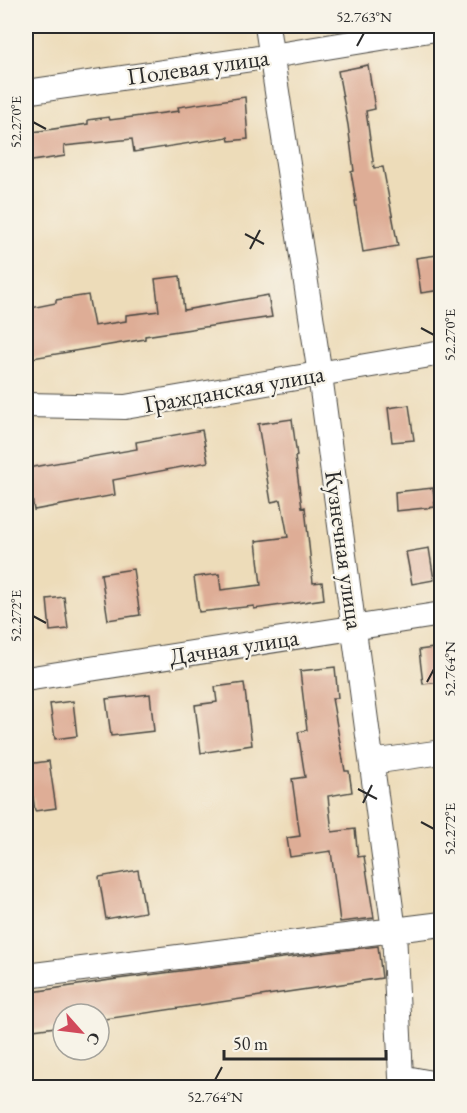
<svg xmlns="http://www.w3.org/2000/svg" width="467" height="1113" font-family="'EB Garamond',serif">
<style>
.building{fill:#dead96}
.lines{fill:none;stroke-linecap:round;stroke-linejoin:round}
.minor-casing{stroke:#484640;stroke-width:26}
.minor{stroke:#fff;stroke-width:24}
.ticks{fill:none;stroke:#2b2b2b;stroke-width:2}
.labels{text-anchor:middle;stroke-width:4.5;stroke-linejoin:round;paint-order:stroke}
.street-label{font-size:24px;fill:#2b2b2b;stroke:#f7f3e8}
.neatline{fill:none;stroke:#2b2b2b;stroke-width:2}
.ticks-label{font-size:15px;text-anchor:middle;fill:#2b2b2b}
</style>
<rect width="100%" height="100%" fill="#f7f3e8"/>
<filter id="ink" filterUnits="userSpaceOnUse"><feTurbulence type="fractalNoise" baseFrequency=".0167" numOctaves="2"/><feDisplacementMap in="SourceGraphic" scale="12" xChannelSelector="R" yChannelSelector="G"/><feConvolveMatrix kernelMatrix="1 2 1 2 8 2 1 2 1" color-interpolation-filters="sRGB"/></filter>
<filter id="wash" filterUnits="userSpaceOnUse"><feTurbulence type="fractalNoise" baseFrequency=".008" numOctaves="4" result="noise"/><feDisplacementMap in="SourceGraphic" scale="24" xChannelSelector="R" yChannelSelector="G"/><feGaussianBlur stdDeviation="1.35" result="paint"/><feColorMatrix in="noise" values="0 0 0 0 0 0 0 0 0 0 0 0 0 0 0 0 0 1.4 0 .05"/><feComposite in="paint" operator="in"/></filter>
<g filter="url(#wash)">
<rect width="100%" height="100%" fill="#eddcb9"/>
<g id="blocks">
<path class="building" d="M368,65L375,109L366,111L374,168L383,167L398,246L363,252L355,201H356L351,172L354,171L348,125L338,71Z
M245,97L248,139L229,141L228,137L134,152L132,139L64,146L65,156L26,162V133L88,124V120L109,117L110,120L179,111L178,107Z
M437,255L441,290L421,293L416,258Z
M180,276L184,310L268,295L272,317L145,336V339L33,358L26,309L56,303V300L88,295L94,326L126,321V315L159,311L155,279Z
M409,405L414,440L392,442L388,408Z
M292,419L297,456L295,457L302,508L305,507L306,517L313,583L322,582L324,599L254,609V606L199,612L194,577L219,574L221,590L261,585L256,541L288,537L281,500L271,502L258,424Z
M202,430L208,462L113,480L115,495L34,510L27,468L137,449L136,442Z
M433,488L435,507L396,511L395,492Z
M429,548L434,580L412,584L406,552Z
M133,569L140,615L108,620L101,574Z
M64,597L68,629L50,631L47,599Z
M441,647V682L423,684L419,650Z
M335,667L338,698H332L345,771H349L352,792L328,796L332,832L355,829L358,857L364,856L374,918L340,922L331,851L290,857L287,838L300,836L292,779L305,777L298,732L307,730L300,671Z
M244,683L252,745L201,753L195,705L217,702L215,687Z
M150,694L154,731L111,736L106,699Z
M73,701L77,736L55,739L50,704Z
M49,761L56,808L35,811L33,797L26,798V774H29L28,764Z
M138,870L145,912L106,919L99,877Z
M378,946L382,978L99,1020V1014H63V1026L26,1031V993L117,979Z"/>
</g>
</g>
<g filter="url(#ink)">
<use href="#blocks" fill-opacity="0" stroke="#484640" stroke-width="1.5"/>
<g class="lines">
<defs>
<path id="minor" d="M267,26L320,375L394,931L401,1077
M26,92L272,56L442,28
M26,405L125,407L442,353
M26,679L442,614
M372,762L442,752
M26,976L442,924
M401,1077L442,1085"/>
</defs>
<use href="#minor" class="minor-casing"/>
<use href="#minor" class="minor"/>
</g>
</g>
<path class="ticks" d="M357,46L364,33M33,122L46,129M245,234L264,244M250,249L260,230M421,328L434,335M33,616L46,623M427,682L434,669M358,789L377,799M363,803L372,785M421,822L434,829M215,1080L222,1067"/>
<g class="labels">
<g class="street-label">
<text transform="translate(198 67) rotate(-8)" y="8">Полевая улица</text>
<text transform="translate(234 389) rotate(-10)" y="8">Гражданская улица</text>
<text transform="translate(344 550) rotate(82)" y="8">Кузнечная улица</text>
<text transform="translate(234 647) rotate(-9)" y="8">Дачная улица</text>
</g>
</g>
<rect width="467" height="1113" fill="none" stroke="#f7f3e8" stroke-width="66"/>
<g transform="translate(81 1032) rotate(118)"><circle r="28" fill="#f7f3e8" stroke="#a5a39c" stroke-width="1.5"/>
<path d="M0-4.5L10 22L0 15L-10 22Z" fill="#d1495b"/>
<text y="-9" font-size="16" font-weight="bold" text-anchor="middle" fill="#2b2b2b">С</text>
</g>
<path d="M224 1050v9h162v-9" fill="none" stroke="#2b2b2b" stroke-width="3"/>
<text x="233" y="1050" font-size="18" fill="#2b2b2b" stroke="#f7f3e8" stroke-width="4.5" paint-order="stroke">50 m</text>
<rect x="33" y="33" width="401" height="1047" class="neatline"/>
<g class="ticks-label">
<text x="364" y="22">52.763°N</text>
<text transform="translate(16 122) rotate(-90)" y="5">52.270°E</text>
<text transform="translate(450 335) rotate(-90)" y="5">52.270°E</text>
<text transform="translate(16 616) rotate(-90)" y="5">52.272°E</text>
<text transform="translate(450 669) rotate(-90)" y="5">52.764°N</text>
<text transform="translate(450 829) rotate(-90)" y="5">52.272°E</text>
<text x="215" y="1102">52.764°N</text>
</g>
</svg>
